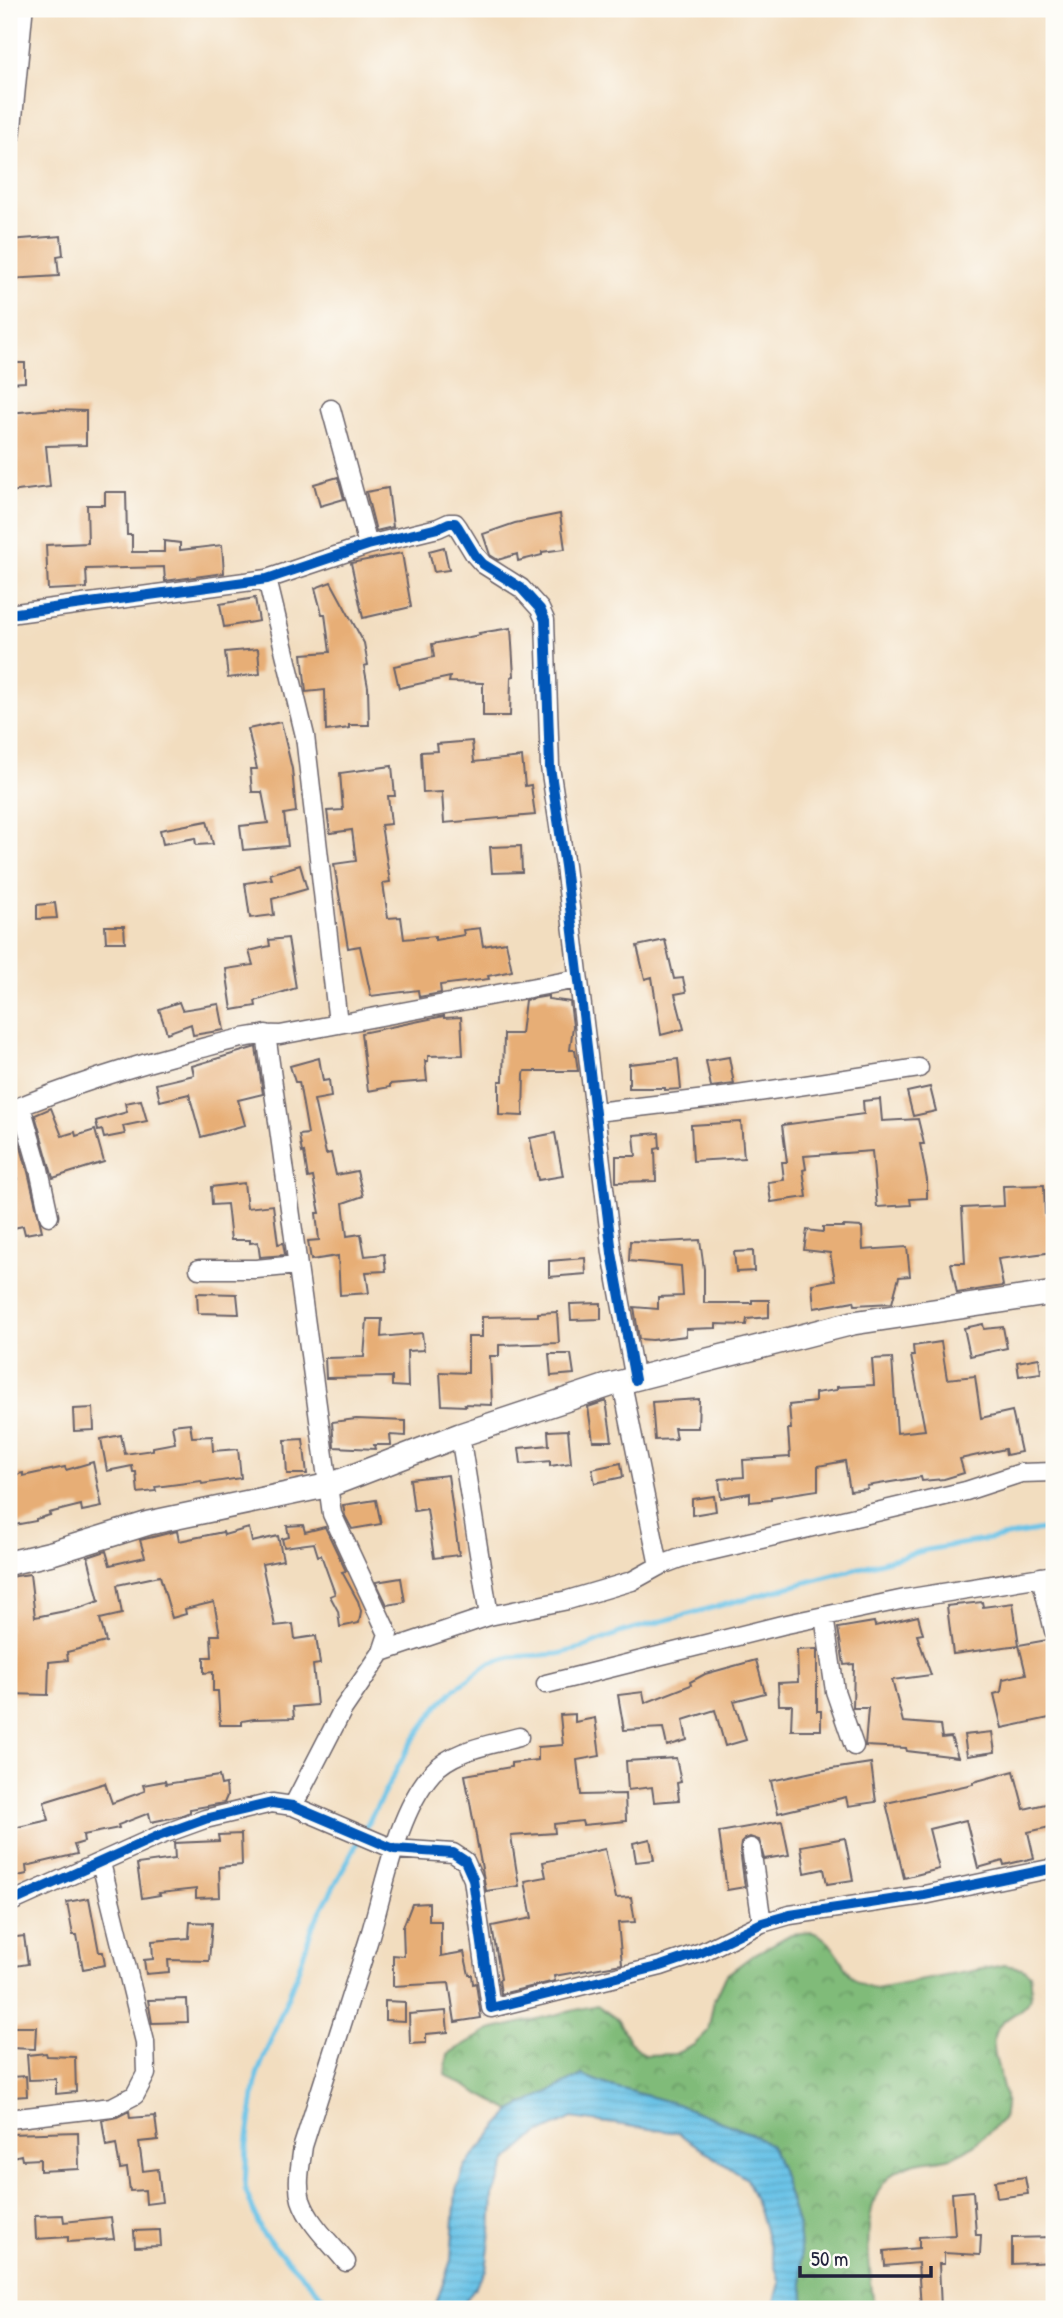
<svg xmlns="http://www.w3.org/2000/svg" width="1063" height="2318" font-family="'Patrick Hand',sans-serif">
<style>
.forest{fill:url(#forest-crowns);stroke:#516e5a;stroke-width:2}
.water{fill:url(#water-rules);stroke:#467291;stroke-width:2}
.lines{fill:none;stroke-linecap:round;stroke-linejoin:round}
.stream{stroke:#6ac3e7;stroke-width:5}
.building{fill:#e7ae76}
.minor-casing{stroke:#6b6369;stroke-width:21}
.secondary-casing{stroke:#6b6369;stroke-width:26}
.minor{stroke:#fff;stroke-width:18}
.secondary{stroke:#fff;stroke-width:23}
.cycleway-casing{stroke:#fdfcf7;stroke-width:15}
.cycleway{stroke:#0057b8;stroke-width:10}
</style>
<defs>
<pattern id="forest-crowns" width="20" height="18" patternUnits="userSpaceOnUse" patternTransform="scale(1.75)"><rect width="20" height="18" fill="#80bb79"/><path d="M2 6a3 3 0 1 1 6 0M12 15a3 3 0 1 1 6 0" fill="none" stroke="#689864"/></pattern>
<pattern id="water-rules" width="6" height="5" patternUnits="userSpaceOnUse" patternTransform="scale(1.75)"><rect width="6" height="5" fill="#6ac3e7"/><path d="M0 2.5h6" fill="none" stroke="#5ca7c7"/></pattern>
</defs>
<rect width="100%" height="100%" fill="#fdfcf7"/>
<filter id="ink" filterUnits="userSpaceOnUse"><feTurbulence type="fractalNoise" baseFrequency=".0143" numOctaves="2"/><feDisplacementMap in="SourceGraphic" scale="14" xChannelSelector="R" yChannelSelector="G"/><feConvolveMatrix kernelMatrix="1 2 1 2 8 2 1 2 1" color-interpolation-filters="sRGB"/></filter>
<filter id="wash" filterUnits="userSpaceOnUse"><feTurbulence type="fractalNoise" baseFrequency=".00686" numOctaves="4" result="noise"/><feDisplacementMap in="SourceGraphic" scale="28" xChannelSelector="R" yChannelSelector="G"/><feGaussianBlur stdDeviation="1.57" result="paint"/><feColorMatrix in="noise" values="0 0 0 0 0 0 0 0 0 0 0 0 0 0 0 0 0 1.4 0 .05"/><feComposite in="paint" operator="in"/></filter>
<g filter="url(#wash)">
<rect width="100%" height="100%" fill="#f2ddbf"/>
<path class="forest" d="M812,1932C845,1943 840,1985 876,1989L1004,1965L1022,1968L1030,1974C1038,2016 1008,2008 996,2031C988,2045 1003,2081 1005,2097C1006,2104 1004,2112 1003,2119C987,2133 972,2150 951,2157C938,2161 922,2160 909,2165C853,2185 870,2264 874,2309H805L798,2227L781,2170L756,2136L677,2104L607,2085L582,2075L511,2111L445,2075L448,2054L490,2030L597,2005L618,2020L629,2041L645,2055L675,2054L694,2045L708,2031L714,2000L725,1976L753,1955L791,1934Z"/>
<path class="water" d="M582,2075L607,2085L677,2104L756,2136L771,2146L781,2170L798,2227L805,2309H773L780,2283L760,2213L746,2179L678,2133L572,2118L536,2135L507,2161L493,2196L491,2232L486,2271L460,2309H434L451,2260L456,2190L465,2166L511,2111Z"/>
<g class="lines">
<path class="stream" d="M328,2309L326,2300L262,2233L245,2189L247,2144L257,2075L298,1971L313,1925L411,1743L438,1706L454,1690L490,1663L511,1657L558,1654L582,1648L622,1632L926,1550L1054,1528"/>
</g>
<g id="blocks">
<path class="building" d="M61,236L63,255L57,256L59,276L9,279V261H11L9,240Z
M9,363H25V382L9,383Z
M54,409L55,410L86,411V445L46,446L50,487L9,492V471L12,470L9,413Z
M338,477L344,499L320,506L314,484Z
M388,488L393,527L376,531L366,492Z
M105,492H126L127,535H132V552H164V541L180,543V550L222,545L224,573L165,581L164,567L86,569L87,588L48,590L46,545L88,543L87,505H105Z
M560,514L565,549L542,552V555L518,561L517,554L498,560L490,555L483,534L515,523Z
M444,547L449,570L434,572L429,551Z
M402,553L411,607L363,618L351,563Z
M331,582L364,643L368,665L364,666L368,687L369,725H349V728L326,731L325,690L306,692L302,654L330,652L325,614H322L315,588Z
M255,598L259,621L224,627L220,604Z
M511,628L514,676L511,677L510,716H483V683L449,682L450,677L399,688L394,666L434,657L432,644L480,635L479,633Z
M258,649L260,674L228,678L225,652Z
M281,722L292,769L296,812L284,814L288,846L243,850L240,826L268,823L262,792H252L250,769H257L248,729Z
M472,741L474,762L522,757L525,786L531,785L535,815L444,823L442,792L423,793L421,752L438,751L437,744Z
M392,766L395,796H388L391,824L381,825L390,882L383,883L388,918L401,917L404,939L435,936V940L464,935L463,930L480,928L483,946L506,942L512,971L488,976L489,979L440,985L441,993L419,997L418,990L371,996L360,946L348,948L334,864L356,861L352,830L330,833L327,811L343,810L340,773Z
M207,821L213,844L196,845L195,838L163,844L160,830Z
M521,846L522,872L492,873L490,847Z
M300,865L307,889L272,899L274,915L250,918L245,883L272,879L270,874Z
M55,903L57,918L37,919V905Z
M105,926H124L125,942H106Z
M288,938L296,988L255,1001L256,1006L232,1010L226,969L253,965L249,951L270,946L269,940Z
M665,940L674,979L683,978L686,992L675,994L684,1029L661,1035L652,977L645,979L637,946Z
M548,996V999L570,1002L573,1026L570,1050H575L578,1071H525L524,1074L523,1116L499,1115V1081H503L504,1034H521L525,1000Z
M179,1002L182,1010L219,1004L224,1030L193,1035L191,1024L167,1033L159,1009Z
M444,1016V1018L461,1017L463,1055L428,1056V1061H425L427,1081L390,1084V1087L368,1091L361,1033Z
M256,1047L263,1094L238,1100L245,1125L201,1137L189,1094L160,1101L156,1084L194,1075L192,1066Z
M729,1057L734,1084L711,1087L706,1061Z
M319,1058L323,1081L329,1080L331,1097L314,1100L326,1154L331,1153L336,1175L357,1171L363,1196L343,1203L347,1236L361,1234L365,1256L384,1254L386,1271L366,1272L369,1293L340,1295L338,1256L311,1260L308,1241L319,1240L316,1213H320L313,1177L308,1178L304,1152L302,1153L299,1135L308,1134L299,1082H295L290,1066Z
M678,1059L681,1089L665,1090V1088H629V1064Z
M930,1087L936,1111L913,1116L907,1092Z
M880,1099L882,1121L918,1119L924,1144H920L927,1180V1198L910,1199L911,1205L877,1207L872,1151L804,1156L806,1169L803,1170L807,1197L771,1202L768,1182L784,1180L782,1162H787L782,1125L864,1114L863,1101Z
M141,1100L147,1121L123,1126L125,1134L104,1138L102,1130L98,1131L96,1121L127,1112L125,1103Z
M51,1108L62,1136L75,1132L76,1136L95,1130L104,1162L53,1178L35,1115Z
M741,1122L744,1158L693,1161L691,1125Z
M15,1126L28,1172L42,1231L25,1234L23,1226L9,1229V1180L17,1179L9,1152V1128Z
M555,1133L563,1176L538,1180L530,1138Z
M659,1133L660,1148L655,1149L656,1181L616,1182V1156H636L634,1135Z
M244,1183L247,1208L273,1205L278,1244L283,1243L285,1255L260,1257L258,1242L250,1243V1240H231L227,1204L212,1205L211,1187Z
M1044,1185L1045,1214L1054,1215V1252L998,1259L1003,1286L957,1293L951,1263H965L962,1208L1004,1206L1003,1186Z
M844,1226L862,1227L863,1250L907,1247L910,1276L899,1277L892,1303L855,1305L854,1301L814,1308L812,1284L835,1280L830,1253L804,1250L807,1230L823,1232V1227H844Z
M700,1240L704,1269V1303H752V1300H769V1317L747,1319L746,1325L716,1324V1328L686,1329V1336L652,1340L639,1339L634,1307L658,1309V1297L683,1296L681,1266L629,1261L630,1241L663,1242Z
M753,1251L754,1271L736,1272L734,1252Z
M585,1258L586,1274L549,1277V1261Z
M197,1293L237,1294L239,1314L198,1313Z
M601,1303V1319L571,1320L570,1304Z
M557,1312L559,1343L499,1345V1356H490L492,1405L465,1404L466,1406L442,1405L440,1372L468,1373V1337H482V1317L538,1316V1313Z
M367,1319H382L381,1337L422,1333L424,1350L407,1351L408,1387L392,1386V1377L326,1378L325,1358L364,1357Z
M983,1324L984,1329L1003,1327L1007,1348L970,1356L964,1328Z
M941,1342L947,1379L975,1376L981,1418L1012,1411L1021,1452L1006,1455L1005,1449L960,1459L964,1473L944,1479L922,1481L921,1477L867,1486L868,1489L850,1491L845,1461L818,1466V1490L771,1497V1500L750,1502V1493L721,1498L719,1479L744,1477L743,1460L790,1457L788,1429H791L789,1405L815,1402V1393L837,1390V1387L874,1385L872,1359L892,1358L897,1433L925,1430L911,1356H914L913,1346Z
M549,1354H571L574,1374L551,1376Z
M1039,1358L1041,1373L1019,1376L1017,1362Z
M699,1399L698,1428H674L676,1439L655,1440L652,1402Z
M606,1401L612,1441H593L588,1407Z
M93,1408L94,1430L74,1431L73,1409Z
M356,1419L406,1421V1436L390,1435L391,1445H374L375,1449L334,1447L332,1422Z
M190,1423L192,1437L212,1436L213,1451L238,1449L241,1478L202,1484L201,1481L155,1487L156,1491L138,1493L136,1472H133L132,1466L107,1471L101,1439L121,1435L125,1454L153,1450V1447L175,1443L172,1425Z
M568,1430L571,1463L550,1466V1461L521,1464L519,1448L549,1445L548,1431Z
M303,1439L307,1474H287L285,1440Z
M93,1462L102,1507L82,1511L81,1505L49,1513L50,1515L36,1519V1521L9,1526V1476L23,1473V1476L65,1467L66,1470Z
M621,1463L623,1477L595,1483L592,1469Z
M448,1475L459,1555L434,1558L427,1509L414,1511L410,1479Z
M714,1496L716,1511L692,1515V1499Z
M376,1500L381,1524L352,1529L345,1516L343,1505Z
M303,1525L305,1532L325,1527L346,1571L342,1572L358,1601L361,1611L359,1623L340,1627L338,1611L330,1596L335,1594L321,1555L318,1556L314,1543L284,1547L282,1539L289,1537L287,1526Z
M249,1528L252,1542L278,1536L283,1560L262,1564L275,1626L293,1624L295,1639L316,1636L320,1664L313,1665L317,1705L293,1707L294,1718L254,1719L242,1721V1725H220L218,1691H213V1672L204,1673V1657H212L211,1635H220L214,1602L185,1609L186,1614L172,1618L160,1576L117,1585L122,1614L100,1619L106,1642L67,1652L68,1660L49,1662L48,1695L9,1694V1577L30,1574L35,1617L80,1608L99,1601L88,1557L106,1551L110,1565L145,1557L140,1540L153,1537L177,1531L179,1541L223,1532L224,1535Z
M401,1578L405,1602L387,1605L376,1582Z
M982,1602L983,1607L1013,1603L1019,1645L953,1654L947,1606Z
M918,1616L923,1634L917,1635L931,1675L892,1680L903,1722L940,1725L942,1738L951,1737L958,1757L907,1751L906,1748L865,1746L868,1708H853L854,1664L844,1665L838,1628L874,1622L875,1626Z
M1047,1640L1052,1642L1054,1654V1717L1002,1728L994,1694L1001,1692L1003,1679L1026,1674L1019,1645Z
M817,1649V1711H821V1730H791L792,1705H779L778,1683L798,1682L797,1650Z
M756,1660L765,1693L734,1701L746,1740L725,1746L715,1710L683,1720L687,1740L667,1746L663,1728L624,1730L618,1695L643,1692L645,1703L691,1685L690,1682L705,1674Z
M575,1714V1722L595,1718L600,1756L577,1760L581,1795L625,1794L626,1821L583,1825L582,1821L554,1824L555,1833L511,1836L519,1886L486,1891L465,1775L511,1767V1763L538,1760V1747L563,1745L560,1715Z
M992,1732L995,1752L967,1756L964,1735Z
M676,1758L681,1782L677,1783L679,1800L654,1802L652,1787L628,1790L626,1761Z
M871,1763L876,1802L848,1806L846,1797L778,1813L771,1781L812,1772Z
M1014,1771L1024,1809L1054,1802V1826L1028,1832L1034,1858L1004,1865L1003,1861L978,1868L966,1820L929,1829L939,1869L904,1878L886,1803L973,1784V1782Z
M219,1776L221,1785L226,1784L227,1796L224,1803L190,1809V1812L180,1816L151,1822L149,1813L118,1825L119,1828L83,1835L84,1842L74,1845L77,1854L26,1866L27,1874L9,1878V1829L49,1820L44,1802L105,1783L112,1803L145,1791L143,1785L165,1781L166,1784Z
M782,1821L789,1855L764,1859L759,1840L750,1837L745,1839L741,1843L740,1850L745,1887L727,1890L719,1832Z
M241,1834L242,1865L219,1867L220,1897L196,1898V1889L159,1893L160,1895L142,1898L137,1864L175,1859L174,1843L219,1841L218,1835Z
M845,1838L853,1880L827,1884L824,1869L805,1873L801,1846Z
M650,1839L654,1860L636,1862L633,1843Z
M605,1849L616,1898L631,1897L635,1922L618,1923L622,1964L554,1976L555,1981L501,1994L499,1980L501,1979L492,1926L532,1918L525,1881L546,1877L543,1862Z
M89,1898L99,1952H103L105,1965L83,1969L77,1935H73L67,1902Z
M429,1903V1921H441V1956L464,1952L469,1975H472L473,1984L476,1983L481,2018L455,2022L449,1983L393,1986V1955L404,1956L403,1927L412,1904Z
M190,1922L212,1923L209,1961L168,1960L169,1972L146,1974L144,1960L153,1959L152,1941L189,1938Z
M24,1936L28,1964L9,1967V1938Z
M187,1999L188,2022L152,2023L148,2000Z
M385,2001L405,2002V2021L385,2020Z
M446,2011L448,2032L426,2034V2043L410,2044L409,2014Z
M9,2027H36L35,2049L9,2048Z
M46,2053L47,2056L75,2057L76,2092L56,2094V2079L29,2080L27,2055Z
M26,2076L27,2096L12,2097L11,2077Z
M129,2111L130,2118L155,2116L158,2140L139,2142L143,2171L158,2169L162,2202L146,2204L145,2190L130,2191L127,2168L120,2169L116,2144L106,2146L102,2120L117,2117Z
M78,2132L79,2169L40,2171V2159L22,2160L21,2155L9,2158V2134Z
M1025,2177L1028,2194L997,2198L995,2181Z
M973,2191L976,2235H981L980,2255L944,2253V2264H939L941,2309H921L918,2263L885,2266L884,2251L919,2248V2237L955,2235L952,2193Z
M63,2215L64,2222L111,2217L114,2239L68,2242V2237L36,2239L35,2216Z
M160,2230L161,2246L135,2247L134,2231Z
M1054,2237V2262L1012,2264V2238Z"/>
</g>
</g>
<g filter="url(#ink)">
<use href="#blocks" fill-opacity="0" stroke="#6b6369" stroke-width="2"/>
<g class="lines">
<defs>
<path id="minor" d="M331,409L368,545
M267,579L305,736L338,1023
M9,614L267,579L368,545L438,528L449,523H455L458,527L475,555L483,564L521,588L540,609L545,620L550,767L565,866L612,1253L635,1380
M266,1034L332,1514L388,1634L382,1652L343,1709L293,1806
M21,1106L39,1169L49,1216
M9,1111C69,1086 132,1066 195,1050C222,1043 252,1033 280,1035L578,979
M596,1112L731,1096L919,1068
M199,1269H256L297,1265
M622,1383L659,1566L680,1558L966,1491L1021,1473L1054,1472
M460,1435L489,1616
M1041,1577L1054,1631
M824,1616L835,1691L854,1746
M382,1652L489,1616L568,1600L632,1581L659,1566
M546,1684L782,1625L905,1599L1054,1575
M751,1848L762,1923
M9,1903L158,1836L205,1819L272,1803L293,1806L394,1849L453,1853L465,1861L473,1879L491,2008L661,1966L702,1952L762,1923L790,1915L924,1895L1054,1868
M9,2119L112,2107L135,2095L146,2074L145,2042L101,1863
M346,2262C331,2243 309,2224 301,2200C296,2183 301,2163 303,2146C324,2078 347,2010 368,1942C384,1891 396,1814 432,1773C452,1750 490,1745 519,1737"/>
<path id="secondary" d="M9,133L21,9
M9,1563L52,1553L149,1523L330,1485L460,1435L610,1385L853,1323L1054,1293"/>
</defs>
<use href="#minor" class="minor-casing"/>
<use href="#secondary" class="secondary-casing"/>
<use href="#minor" class="minor"/>
<use href="#secondary" class="secondary"/>
<defs>
<path id="cycleway" d="M9,614L267,579L368,545L438,528L449,523H455L458,527L475,555L483,564L521,588L540,609L545,620L550,767L565,866L612,1253L635,1380
M9,1903L158,1836L205,1819L272,1803L293,1806L394,1849L453,1853L465,1861L473,1879L491,2008L661,1966L702,1952L762,1923L790,1915L924,1895L1054,1868"/>
</defs>
<use href="#cycleway" class="cycleway-casing"/>
<use href="#cycleway" class="cycleway"/>
</g>
</g>
<rect width="1063" height="2318" fill="none" stroke="#fdfcf7" stroke-width="35"/>
<path d="M800 2266v10h131v-10" fill="none" stroke="#22223b" stroke-width="3.5"/>
<text x="811" y="2266" font-size="21" fill="#22223b" stroke="#fdfcf7" stroke-width="5" paint-order="stroke">50 m</text>
</svg>
